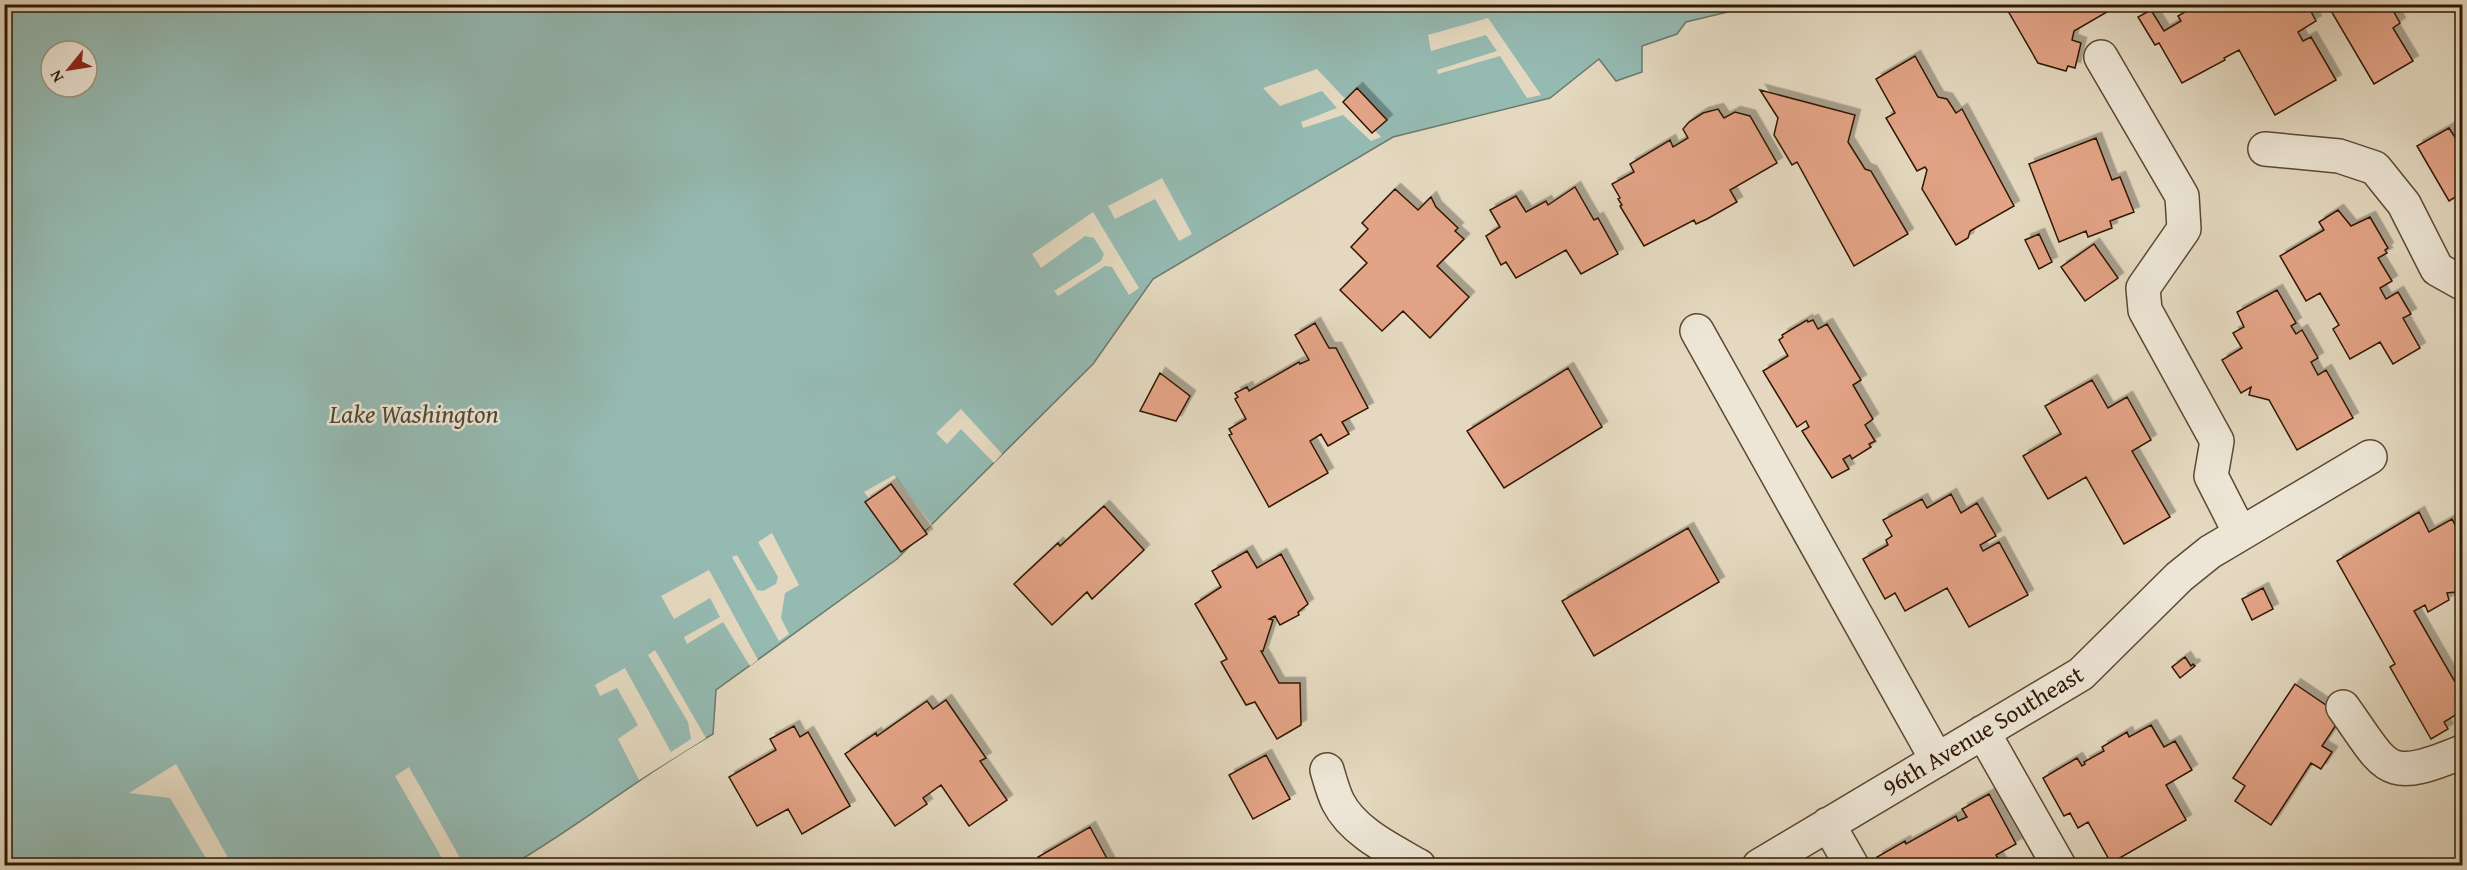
<svg xmlns="http://www.w3.org/2000/svg" width="2467" height="870" font-family="'Gentium Book Plus',serif">
<style>
.water{fill:#95bab2;stroke:#6d796b;stroke-width:1.5;fill-rule:evenodd}
.pier{fill:#e4d9c0}
.building{fill:#e3a386;stroke:#301801;stroke-width:1.5;filter:url(#shadow)}
.lines{fill:none;stroke-linecap:round;stroke-linejoin:round}
.minor-casing{stroke:#5d4831;stroke-width:36}
.minor{stroke:#ede6d6;stroke-width:33}
.labels{text-anchor:middle;stroke-width:5;stroke-linejoin:round;paint-order:stroke}
.street-label{font-size:24px;fill:#301801;stroke:#ede6d6}
.water-label{font-size:26px;font-style:italic;fill:#4e4936;stroke:#ede6d6}
</style>
<defs>
<filter id="shadow"><feDropShadow dx="5.5" dy="-5.5" stdDeviation="0" flood-color="#0004"/></filter>
</defs>
<rect width="100%" height="100%" fill="#e4d9c0"/>
<filter id="stains"><feTurbulence type="fractalNoise" baseFrequency=".00333" numOctaves="4"/><feColorMatrix values="0 0 0 0 .2 0 0 0 0 .09 0 0 0 0 .02 0 0 0 .5 -.17"/></filter>
<radialGradient id="worn" r=".72"><stop offset=".6" stop-color="#630" stop-opacity="0"/><stop offset="1" stop-color="#630" stop-opacity=".3"/></radialGradient>
<path class="water" d="M5,5H1757L1686,22L1677,34L1642,46V72L1616,81L1599,59L1550,98L1393,137L1153,279L1093,364L897,559L716,690L713,734C643,774 581,825 512,865L5,866ZM51,51H87V87H51Z"/>
<path class="pier" d="M1488,18L1541,95L1527,98L1500,56L1438,74L1437,70L1497,51L1486,35L1431,51L1428,35Z
M1317,69L1381,137L1371,141L1343,115L1303,128L1301,122L1337,108L1322,91L1280,106L1263,88Z
M1162,178L1192,234L1179,241L1155,199L1115,219L1108,206Z
M1093,212L1139,288L1129,295L1112,267L1105,266L1058,296L1054,291L1101,261L1104,254L1094,238L1085,236L1041,268L1032,254Z
M961,409L1002,454L994,463L961,429L947,444L936,433Z
M894,475L932,525L906,542L864,492Z
M772,533L799,585L785,593L781,618L789,634L779,641L732,557L737,555L757,590L763,591L776,584L778,577L758,542Z
M709,570L758,660L750,666L723,622L687,644L684,637L720,617L710,598L674,619L661,596Z
M655,650L706,738L639,780L618,739L638,725L617,688L600,696L595,685L625,668L671,752L691,739L688,722L648,655Z
M176,764L232,865H210L170,798L129,793Z
M409,767L464,865H446L395,776Z"/>
<path class="building" d="M2004,4H2103L2107,12L2074,31L2072,40L2081,43L2075,68L2068,66L2066,71L2038,63Z
M2198,4H2201L2203,8L2208,4H2307L2316,21L2298,32L2303,41L2311,37L2336,80L2275,115L2239,50L2224,58L2225,60L2182,83L2159,43L2155,45L2138,17L2151,10L2164,31L2181,21L2178,16Z
M2327,4H2394L2391,7L2400,23L2393,28L2413,61L2374,84Z
M1915,56L1938,97L1947,99L1956,113L1962,109L2014,206L1970,231L1968,238L1956,245L1922,189L1927,170L1925,167L1917,171L1886,118L1895,113L1876,79Z
M1357,88L1387,120L1372,133L1343,102Z
M1760,90L1855,115L1848,142L1865,169L1871,171L1908,234L1854,266L1797,162L1792,165L1774,135L1778,118Z
M1718,109L1724,118L1735,112L1750,116L1777,163L1730,190L1737,202L1707,219L1696,224L1694,220L1644,246L1620,206L1622,205L1618,199L1620,198L1612,184L1634,172L1630,164L1670,140L1673,147L1688,138L1683,129L1689,122L1703,113Z
M2449,128L2460,145L2462,144V193L2449,201L2417,146Z
M2096,138L2112,180L2120,177L2134,212L2110,221L2112,228L2088,237L2086,231L2059,242L2029,164Z
M1575,187L1594,220L1598,218L1618,254L1581,274L1566,250L1516,278L1506,262L1501,265L1486,236L1500,227L1490,210L1516,196L1526,212L1546,201L1548,205Z
M1395,189L1418,210L1431,197L1436,207L1458,228L1455,231L1464,239L1437,266L1469,297L1430,338L1403,311L1382,331L1340,290L1367,263L1351,247L1368,229L1362,223Z
M2338,210L2351,226L2370,217L2388,248L2385,250L2387,253L2378,258L2392,281L2380,288L2386,299L2398,292L2411,314L2403,318L2420,348L2393,364L2380,342L2350,359L2333,329L2339,325L2320,293L2306,301L2280,256L2324,230L2319,222Z
M2039,234L2052,262L2039,269L2025,240Z
M2094,244L2118,278L2085,301L2061,267Z
M2277,290L2296,323L2291,326L2296,334L2302,330L2318,358L2311,362L2318,375L2326,370L2353,418L2297,450L2269,400L2249,395L2251,387L2241,393L2222,360L2242,348L2233,333L2244,327L2237,312Z
M1807,320L1808,322L1813,320L1818,329L1827,324L1861,380L1853,385L1873,419L1865,425L1875,441L1869,444L1871,447L1852,459L1850,455L1843,459L1849,469L1832,478L1802,431L1809,427L1806,421L1797,427L1763,371L1788,356L1779,340L1783,337L1782,335Z
M1315,323L1329,348H1336L1368,408L1342,422L1349,434L1328,446L1321,434L1310,441L1328,473L1269,507L1229,435L1232,434L1229,429L1246,419L1235,399L1238,397L1235,393L1247,387L1249,391L1299,362L1300,364L1309,360L1295,335Z
M1568,368L1602,427L1504,488L1467,431Z
M1160,373L1190,396L1176,421L1140,411Z
M2092,380L2108,408L2127,397L2151,440L2132,451L2170,517L2124,544L2086,477L2048,499L2023,456L2061,434L2045,406Z
M891,484L927,534L901,552L865,502Z
M1951,494L1961,513L1977,503L1996,536L1980,545L1983,551L1999,542L2028,595L1969,627L1947,588L1905,611L1895,593L1885,599L1863,559L1888,545L1886,540L1892,536L1883,520L1922,499L1927,508Z
M1104,506L1144,550L1092,599L1087,592L1052,625L1014,584L1058,543L1060,546Z
M2419,512L2429,532L2452,519L2462,538V586L2456,592L2447,593L2449,600L2428,612L2425,605L2414,611L2462,694V711L2444,722L2448,729L2431,739L2390,667L2395,664L2337,561Z
M1688,528L1719,582L1594,656L1562,601Z
M1247,551L1257,568L1281,554L1308,604L1298,612L1299,615L1280,625L1275,616L1269,619L1273,620L1263,651H1261L1279,683H1300L1301,725L1277,739L1255,702L1246,705L1221,662L1227,659L1195,604L1221,587L1212,571Z
M2263,588L2273,609L2252,620L2242,599Z
M2185,657L2191,666L2193,664L2195,666L2180,678L2172,667Z
M2295,684L2342,716L2322,746L2332,752L2321,769L2311,763L2271,825L2235,801L2245,786L2233,778Z
M946,700L986,758L980,761L1007,800L969,826L941,785L923,798L927,804L895,826L845,754L876,733L877,736L927,701L933,709Z
M2151,725L2164,747L2175,741L2192,770L2166,785L2186,820L2111,863L2088,822L2078,828L2070,813L2064,816L2043,778L2077,758L2082,766L2085,764L2084,762L2104,751L2102,747L2127,732L2129,737Z
M794,726L800,737L808,732L850,806L802,834L788,809L757,826L729,777L776,750L770,739Z
M1266,755L1290,799L1253,819L1229,775Z
M1989,794L2016,844L1996,855L2003,866H1881L1877,857L1905,841L1906,844L1956,816L1958,821L1967,817L1962,809Z
M1090,827L1111,866H1043L1038,857Z"/>
<g class="lines">
<defs>
<path id="minor" d="M2101,57L2182,196L2184,229L2143,288L2145,310L2217,441L2211,476L2240,533
M2265,149L2339,156L2375,168L2404,204L2437,269L2462,283
M1697,331L1937,760
M2343,707C2388,770 2384,784 2462,752
M1983,732L2059,866
M1327,770C1330,780 1333,792 1338,802C1353,832 1391,850 1419,866
M1828,824L1852,866
M1759,866L2081,674L2179,577L2210,552L2370,457"/>
</defs>
<use href="#minor" class="minor-casing"/>
<use href="#minor" class="minor"/>
</g>
<g class="labels">
<g class="street-label">
<text transform="translate(1983 731) rotate(-31)" y="8">96th Avenue Southeast</text>
</g>
<g class="water-label">
<text x="414" y="423">Lake Washington</text>
</g>
</g>
<rect width="2467" height="870" fill="none" stroke="#e4d9c0" stroke-width="24"/>
<rect x="6" y="6" width="2455" height="858" fill="none" stroke="#301801" stroke-width="3"/>
<rect x="12" y="12" width="2443" height="846" fill="none" stroke="#301801" stroke-width="1.5"/>
<g transform="translate(69 69) rotate(240)"><circle r="28" fill="#ede6d6" stroke="#a19481" stroke-width="1.5"/>
<path d="M0-4.5L10 22L0 15L-10 22Z" fill="#8f2418"/>
<text y="-9" font-size="16" font-weight="bold" text-anchor="middle" fill="#301801">N</text>
</g>
<rect width="100%" height="100%" filter="url(#stains)"/>
<rect width="100%" height="100%" fill="url(#worn)"/>
</svg>
